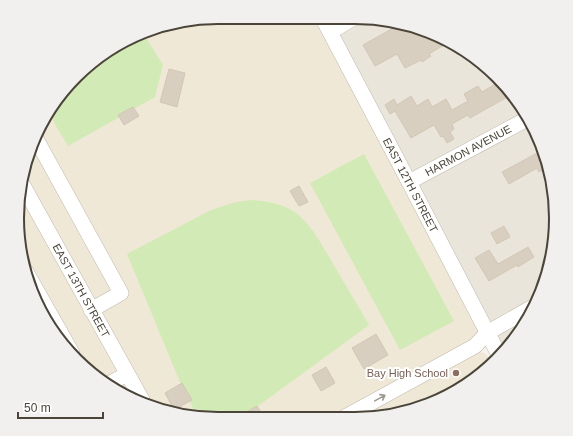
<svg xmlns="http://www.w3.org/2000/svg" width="573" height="436" font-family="Arial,sans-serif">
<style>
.residential{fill:#eae5da}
.education{fill:#efe8d6}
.park{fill:#d2eab5}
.building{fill:#d8cfc1;stroke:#d3c7b4}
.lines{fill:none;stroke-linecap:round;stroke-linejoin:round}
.minor-casing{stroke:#c2bbae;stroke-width:16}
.minor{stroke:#fff;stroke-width:15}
.oneway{stroke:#9c9892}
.education-dot{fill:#8d6e63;stroke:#fff;stroke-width:1.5}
.labels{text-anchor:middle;stroke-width:4;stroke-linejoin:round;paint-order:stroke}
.street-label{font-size:11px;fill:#4b4439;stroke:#fff}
.education-label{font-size:11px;fill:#785e54;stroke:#fff;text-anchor:end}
.rim{fill:none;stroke:#4b4439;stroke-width:2}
</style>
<rect width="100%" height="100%" fill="#f6f3ec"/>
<path class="residential" d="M367,17L407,24L477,58L522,106L525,113L413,173L338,33Z
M529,124L552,179V257L534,300L491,324L418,184Z
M527,317L522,329L503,348L496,334Z"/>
<path class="education" d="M218,17H317L480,329L478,336L338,417H192L152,404L60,241L23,173L38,129L76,76L117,44L166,24Z
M20,192L133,397L117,392L85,369L51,330L28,283L17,231Z
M474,352H480L486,354L491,361L467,385L432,404L381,417H353Z"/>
<path class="park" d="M143,33L163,65L155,97L68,146L56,126L50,112L76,76L117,44Z
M364,154L454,321L400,350L310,183Z
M251,200C265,201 281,203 293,211C311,222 324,249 335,267C346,286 358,306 369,325L258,406L240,416L237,417H211L199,414L193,408L180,382L127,254L211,210L236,202Z"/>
<path class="building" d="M402,23L407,24L447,43L429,54L431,56L422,62L421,60L405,68L397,54L375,66L363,45Z
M169,69L185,73L177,107L160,102Z
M499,82L511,95L470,118L468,115L452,124L454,129L450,132L454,139L447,143L443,136L441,137L434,125L411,138L395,111L390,114L385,105L394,99L397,105L411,96L417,106L428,99L432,107L446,99L452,110L468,101L464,94L478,86L482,92Z
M133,107L139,116L124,125L118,115Z
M541,151L547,167L539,172L537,168L509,184L502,172Z
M299,186L308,202L299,206L290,191Z
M504,226L510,237L497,244L491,233Z
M528,247L534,257L518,267L517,265L489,281L475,258L489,250L498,264Z
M376,334L388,355L364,369L352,348Z
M326,367L335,383L321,391L312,375Z
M182,383L192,400L174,410L165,393Z
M257,406L262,414L256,417H238Z"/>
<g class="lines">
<defs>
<g id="minor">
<path id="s1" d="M322,17L409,182L498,353"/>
<path d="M330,32L355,17"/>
<path d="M35,137L121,293L91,310"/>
<path id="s2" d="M21,182L142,400"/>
<path id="s3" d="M409,182L527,119"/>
<path d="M25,270L72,353"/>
<path d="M107,385L127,374"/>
<path d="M345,417L475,346L487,333L531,308"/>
</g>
</defs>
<use href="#minor" class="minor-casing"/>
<use href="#minor" class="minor"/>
</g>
<defs><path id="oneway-shaft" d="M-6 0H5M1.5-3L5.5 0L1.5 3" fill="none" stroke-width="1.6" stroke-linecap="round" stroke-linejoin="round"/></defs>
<use class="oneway" href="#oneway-shaft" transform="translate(380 398) rotate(-29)"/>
<circle class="education-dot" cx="456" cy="373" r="4"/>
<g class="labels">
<g class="street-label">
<text dy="4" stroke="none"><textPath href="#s3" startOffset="67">HARMON AVENUE</textPath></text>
<text dy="4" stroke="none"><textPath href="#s1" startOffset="190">EAST 12TH STREET</textPath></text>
<text dy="4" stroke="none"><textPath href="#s2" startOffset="124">EAST 13TH STREET</textPath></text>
</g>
<g class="education-label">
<text x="448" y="377">Bay High School</text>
</g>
</g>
<path d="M0 0H573V436H0ZM218 24H355A194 194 0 0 1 549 218V218A194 194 0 0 1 355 412H218A194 194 0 0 1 24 218V218A194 194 0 0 1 218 24Z" fill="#f1f0ef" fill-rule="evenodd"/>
<path class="rim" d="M218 24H355A194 194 0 0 1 549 218V218A194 194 0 0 1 355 412H218A194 194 0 0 1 24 218V218A194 194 0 0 1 218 24Z"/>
<path d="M18 412v6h85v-6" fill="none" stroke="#4b4439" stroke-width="2"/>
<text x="24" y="412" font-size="12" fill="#4b4439" stroke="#ffffff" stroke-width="3" paint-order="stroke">50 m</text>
</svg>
